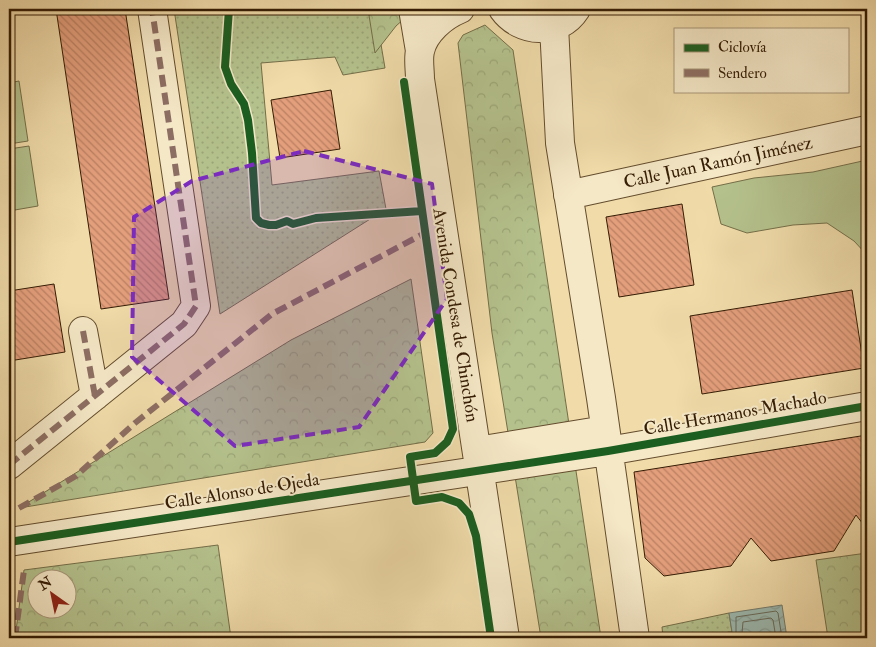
<svg xmlns="http://www.w3.org/2000/svg" width="876" height="647" font-family="'IM FELL Double Pica',serif">
<style>
.grass{fill:url(#grass-dots);stroke:#746e48}
.park{fill:url(#park-crowns);stroke:#746e48;fill-rule:evenodd}
.garden{fill:#b4c18c;stroke:#746e48}
.water{fill:url(#water-waves);stroke:#727a6b}
.lines{fill:none;stroke-linecap:round;stroke-linejoin:round}
.shore{stroke:#686a5a;stroke-width:1}
.building{fill:url(#building-back-hatch);stroke:#341c04}
.minor-casing{stroke:#634c2d;stroke-width:30}
.minor{stroke:#f5e8c7;stroke-width:28}
.quiet{stroke:#8d6e63;stroke-width:6;stroke-dasharray:12 6;stroke-linecap:butt}
.cycleway-casing{stroke:#f5e8c7;stroke-width:11}
.cycleway{stroke:#1b5e20;stroke-width:8}
.marked{fill:#7b2cbf;fill-opacity:0.2;stroke:#7b2cbf;stroke-width:4;stroke-dasharray:10 6;stroke-linejoin:round}
.labels{text-anchor:middle;stroke-width:4;stroke-linejoin:round;paint-order:stroke}
.street-label{font-size:18px;fill:#341c04;stroke:#f5e8c7}
</style>
<defs>
<pattern id="grass-dots" width="8" height="8" patternUnits="userSpaceOnUse" patternTransform="scale(1.25)"><rect width="8" height="8" fill="#b4c18c"/><path d="M2 2h.1M6 6h.1" fill="none" stroke="#9ba577" stroke-width="1.8" stroke-linecap="round"/></pattern>
<pattern id="park-crowns" width="20" height="18" patternUnits="userSpaceOnUse" patternTransform="scale(1.25)"><rect width="20" height="18" fill="#b4c18c"/><path d="M2 6a3 3 0 1 1 6 0M12 15a3 3 0 1 1 6 0" fill="none" stroke="#9ba577"/></pattern>
<pattern id="water-waves" width="16" height="10" patternUnits="userSpaceOnUse" patternTransform="scale(1.25)"><rect width="16" height="10" fill="#9cb9b0"/><path d="M0 5q4-4 8 0t8 0" fill="none" stroke="#879e96"/></pattern>
<pattern id="building-back-hatch" width="6" height="6" patternUnits="userSpaceOnUse" patternTransform="scale(1.25)"><rect width="6" height="6" fill="#e39e7b"/><path d="M-1 5l2 2M0 0l6 6M5-1l2 2" fill="none" stroke="#b98063"/></pattern>
</defs>
<rect width="100%" height="100%" fill="#f0dba9"/>
<filter id="stains"><feTurbulence type="fractalNoise" baseFrequency=".004" numOctaves="4"/><feColorMatrix values="0 0 0 0 .2 0 0 0 0 .09 0 0 0 0 .02 0 0 0 .5 -.17"/></filter>
<radialGradient id="worn" r=".72"><stop offset=".6" stop-color="#630" stop-opacity="0"/><stop offset="1" stop-color="#630" stop-opacity=".3"/></radialGradient>
<path class="grass" d="M174,9H375L385,68L343,75L335,57L261,63L272,185L379,171L386,209L220,314Z
M729,613L732,632H728L719,638H663L662,627Z"/>
<path class="park" d="M368,9H415L396,26L375,53Z
M485,25L513,50L601,638H541L492,333L458,43L463,35Z
M411,279L433,433L425,442L19,508L291,340Z
M218,545L231,638H15L24,570ZM38,580H68V610H38Z
M867,553V638H828L816,560Z"/>
<path class="garden" d="M19,81L28,141L9,144V83Z
M29,146L38,206L9,211V149Z
M867,160V255L854,241L827,223L793,225L747,233L721,224L712,187L754,178L813,172Z"/>
<path class="water" d="M782,605L787,638H719L725,634L732,632L729,613Z"/>
<g class="lines">
<path class="shore" d="M727,638L736,633V617L776,611L778,613L782,638
M740,638L742,633L743,622L771,618L773,620L776,638"/>
</g>
<path class="building" d="M56,9H125L169,299L101,309Z
M331,90L340,149L280,158L271,100Z
M682,204L694,285L619,297L606,217Z
M54,284L65,352L9,361V291Z
M852,290L864,368L702,394L690,316Z
M867,435V529L856,515L834,551L771,561L751,538L731,566L664,576L645,558L634,472Z"/>
<g class="lines">
<defs>
<path id="minor" d="M413,9L420,51
M460,9C443,16 424,32 420,51C418,59 420,70 420,79L505,638
M503,9C520,33 559,36 576,9
M554,26L560,143L601,398L635,638
M568,195L867,130
M83,331L95,396
M477,451L605,430
M9,465L184,324L196,306L152,9
M9,542L608,451L867,406"/>
</defs>
<use href="#minor" class="minor-casing"/>
<use href="#minor" class="minor"/>
<path class="quiet" d="M83,331L95,396
M9,465L184,324L196,306L152,9
M19,508L76,476L135,423L272,314L425,233
M15,638L24,570"/>
<defs>
<path id="cycleway" d="M229,9L225,67L231,84L244,104L248,120L252,153L256,218L261,223L269,225H276L287,221L293,224L316,218L422,211
M404,82L453,429L447,442L435,453L410,457L416,501L442,497L459,503L469,514L476,536L491,638
M9,542L608,451L867,406"/>
</defs>
<use href="#cycleway" class="cycleway-casing"/>
<use href="#cycleway" class="cycleway"/>
</g>
<path class="marked" d="M304,151L432,184L447,299L359,427L235,446L132,357L134,217L192,181Z"/>
<g class="labels">
<g class="street-label">
<text transform="translate(718 162) rotate(-12)" y="6">Calle Juan Ramón Jiménez</text>
<text transform="translate(456 315) rotate(81)" y="6">Avenida Condesa de Chinchón</text>
<text transform="translate(735 413) rotate(-10)" y="6">Calle Hermanos Machado</text>
<text transform="translate(242 491) rotate(-9)" y="6">Calle Alonso de Ojeda</text>
</g>
</g>
<rect width="876" height="647" fill="none" stroke="#f0dba9" stroke-width="30"/>
<rect x="10" y="10" width="856" height="627" fill="none" stroke="#341c04" stroke-width="2.5"/>
<rect x="15" y="15" width="846" height="617" fill="none" stroke="#341c04"/>
<rect x="674" y="28" width="175" height="65" fill="#f5e8c7" stroke="#a89679"/>
<rect x="684" y="44" width="25" height="8" fill="#1b5e20" stroke="#a89679"/>
<text x="718" y="52" font-size="15" fill="#341c04">Ciclovía</text>
<rect x="684" y="69" width="25" height="8" fill="#8d6e63" stroke="#a89679"/>
<text x="718" y="78" font-size="15" fill="#341c04">Sendero</text>
<g transform="translate(52 594) rotate(327)"><circle r="24" fill="#f5e8c7" stroke="#a89679"/>
<path d="M0-4L9 19L0 12L-9 19Z" fill="#8f2418"/>
<text y="-8" font-size="14" font-weight="bold" text-anchor="middle" fill="#341c04">N</text>
</g>
<rect width="100%" height="100%" filter="url(#stains)"/>
<rect width="100%" height="100%" fill="url(#worn)"/>
</svg>
